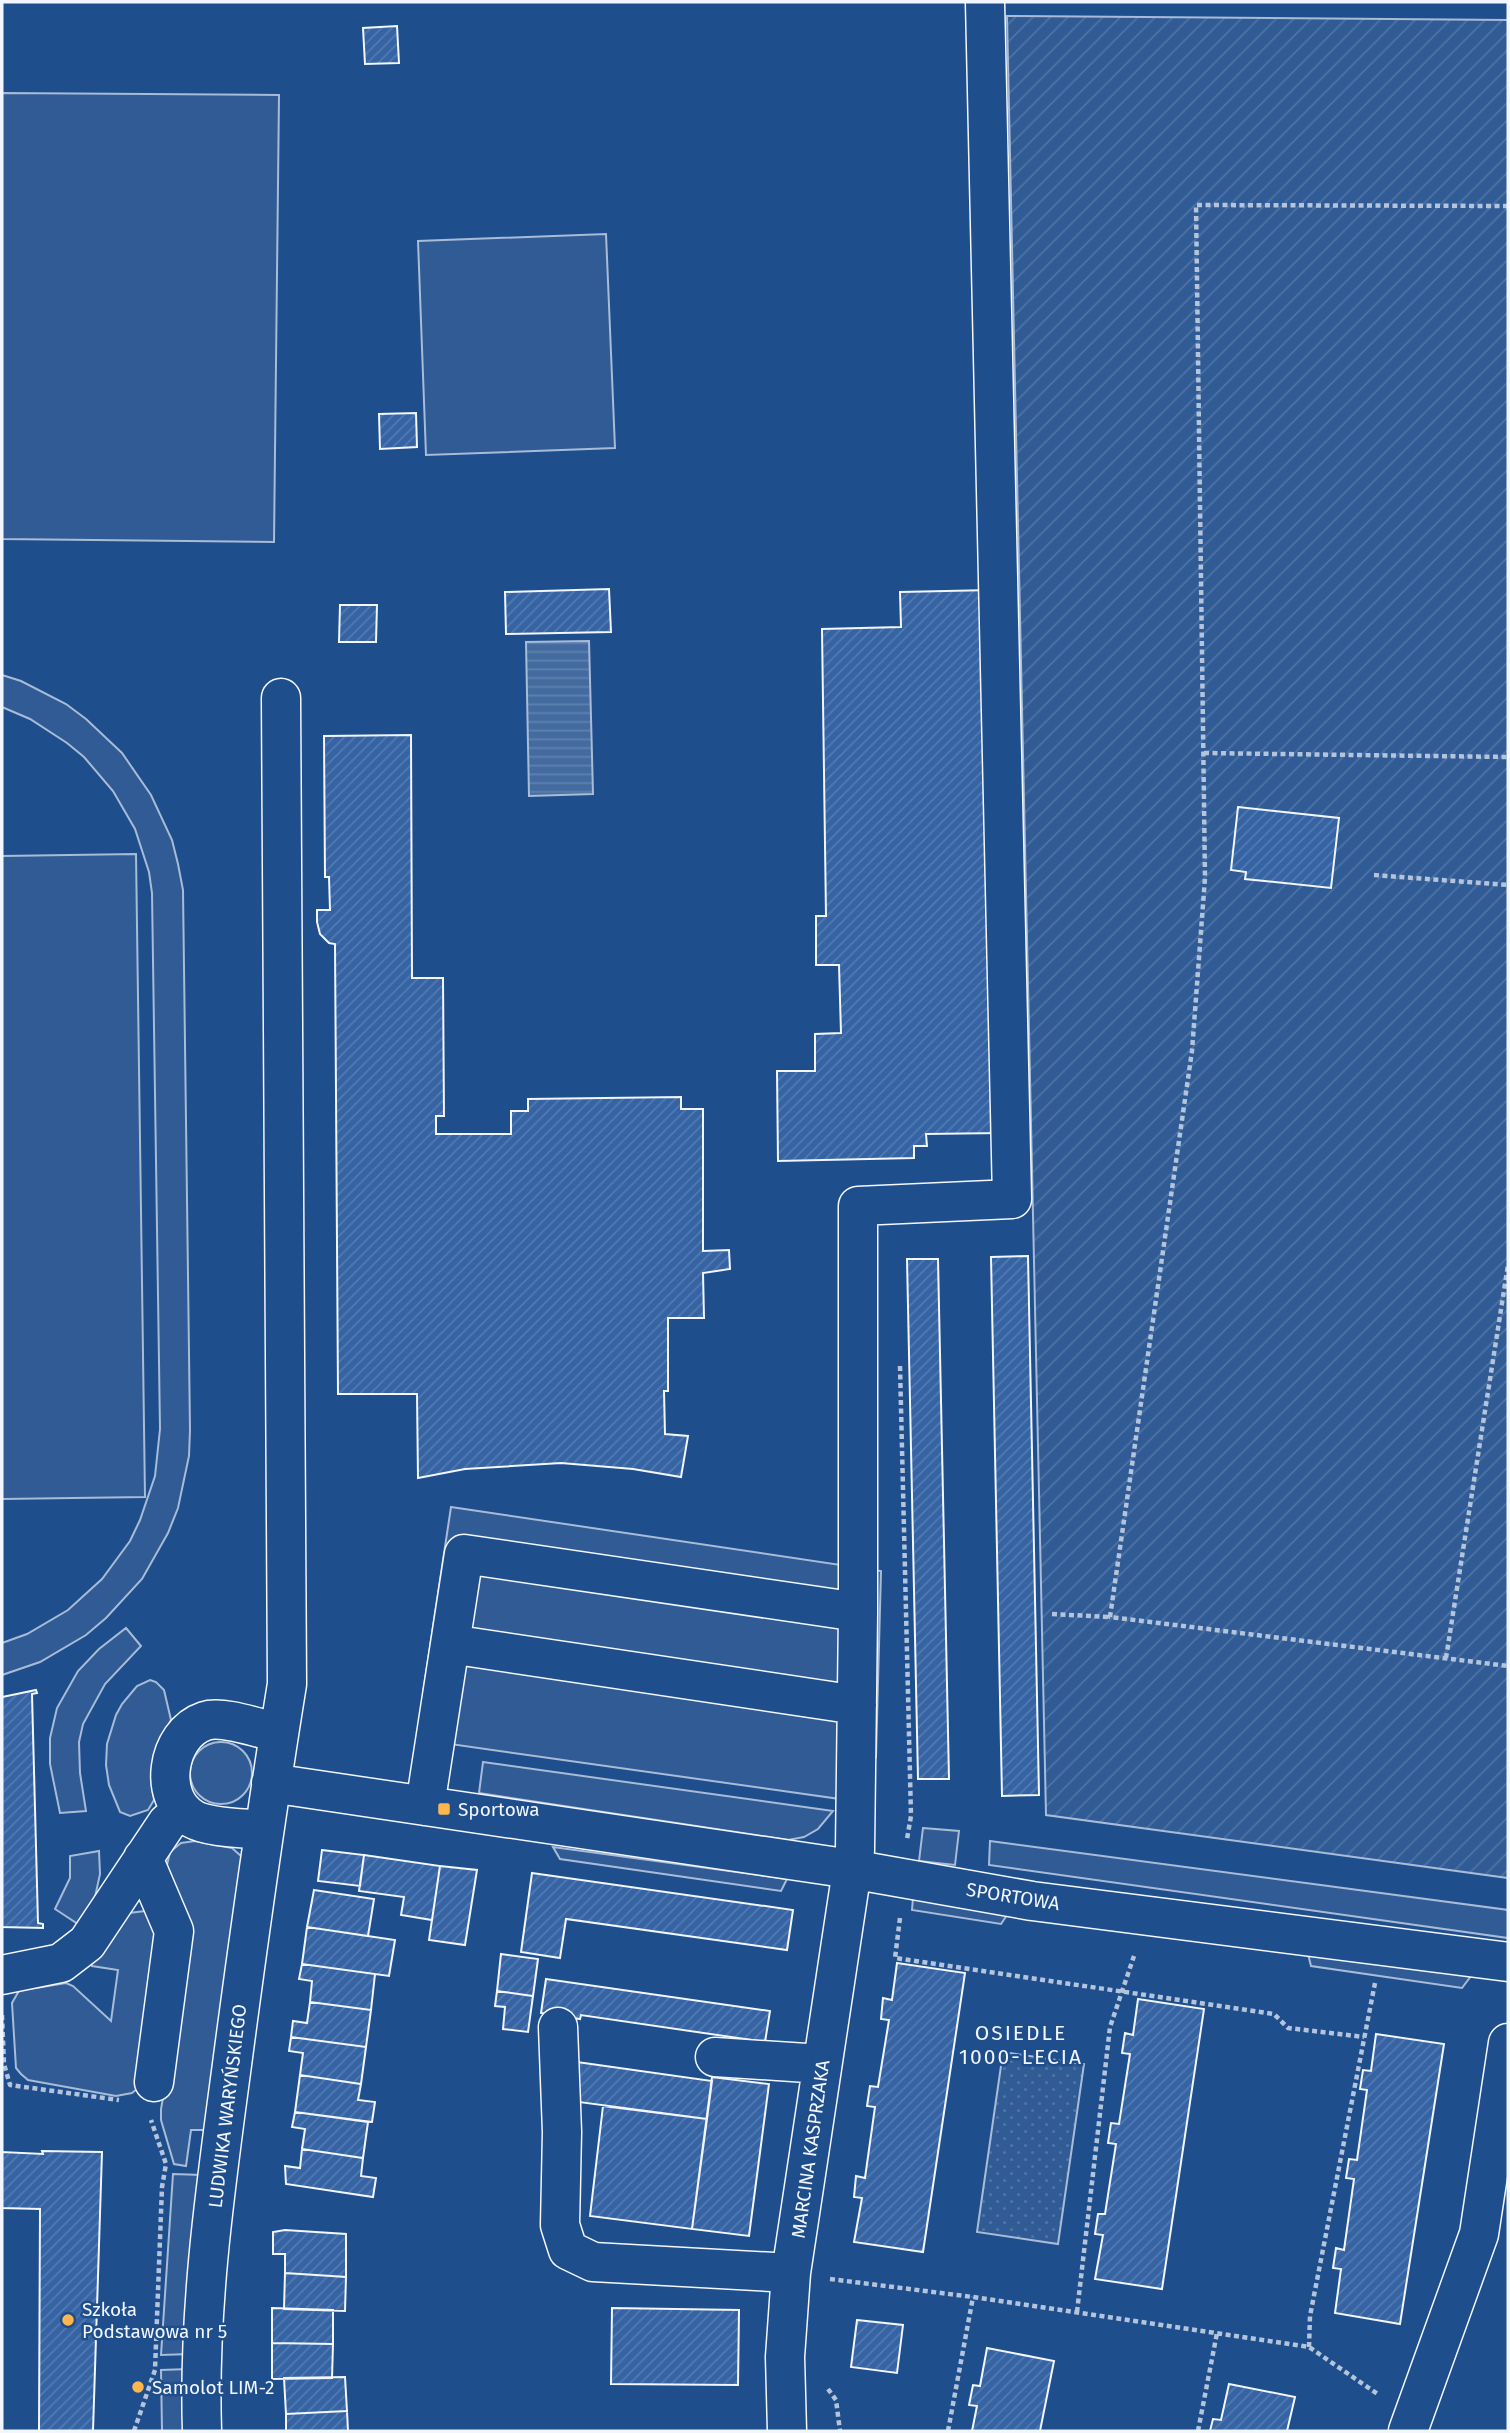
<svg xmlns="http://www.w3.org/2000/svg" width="1510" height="2433" font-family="'Fira Sans',sans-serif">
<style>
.built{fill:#305b95;stroke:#a8bbd7;stroke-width:2}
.park{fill:url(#park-dots);stroke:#a8bbd7;stroke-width:2}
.garden{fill:url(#garden-furrows);stroke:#a8bbd7;stroke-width:2}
.water{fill:url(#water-rules);stroke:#a8bbd7;stroke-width:2}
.building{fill:url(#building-hatch);stroke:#f2f6ff;stroke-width:2}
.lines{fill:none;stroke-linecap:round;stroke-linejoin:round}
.minor-casing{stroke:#f2f6ff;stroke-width:41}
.path{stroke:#b3c4dc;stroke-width:4.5;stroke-dasharray:5 3.5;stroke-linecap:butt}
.minor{stroke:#1f4e8c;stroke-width:38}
.poi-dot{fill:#ffb74d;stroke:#1f4e8c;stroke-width:2.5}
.labels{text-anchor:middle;stroke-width:5;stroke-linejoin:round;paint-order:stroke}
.poi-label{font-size:19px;fill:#f2f6ff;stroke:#1f4e8c;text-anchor:start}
.street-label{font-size:19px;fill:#f2f6ff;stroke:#1f4e8c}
.neighbourhood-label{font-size:21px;letter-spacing:2px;fill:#f2f6ff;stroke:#1f4e8c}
</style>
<defs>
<pattern id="park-dots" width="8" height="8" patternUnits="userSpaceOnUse" patternTransform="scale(1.75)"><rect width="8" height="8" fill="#305b95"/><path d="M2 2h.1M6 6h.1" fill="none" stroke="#4e73a5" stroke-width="1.8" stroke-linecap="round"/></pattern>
<pattern id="garden-furrows" width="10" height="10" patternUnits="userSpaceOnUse" patternTransform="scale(1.75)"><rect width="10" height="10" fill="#305b95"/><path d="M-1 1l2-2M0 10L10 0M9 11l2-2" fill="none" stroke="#4e73a5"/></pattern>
<pattern id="water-rules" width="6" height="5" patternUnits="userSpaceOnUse" patternTransform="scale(1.75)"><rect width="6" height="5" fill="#446ba0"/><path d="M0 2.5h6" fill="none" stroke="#5f81ae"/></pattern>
<pattern id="building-hatch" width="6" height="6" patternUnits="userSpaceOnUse" patternTransform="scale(1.75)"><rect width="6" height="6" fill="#3563a3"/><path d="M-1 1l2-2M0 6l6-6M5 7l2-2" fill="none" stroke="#537ab1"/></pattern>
</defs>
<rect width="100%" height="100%" fill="#1f4e8c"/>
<path class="built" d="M2,93L279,95L274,542L2,539Z
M606,234L615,448L426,455L418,241Z
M2,675L21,681L66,704L86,719L122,753L151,795L172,840L178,864L183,890L190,1430L189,1456L178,1508L168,1533L142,1579L106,1618L86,1635L40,1662L2,1675V1643L27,1634L68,1610L102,1579L130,1541L140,1520L155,1476L160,1429L152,893L149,872L135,829L113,791L84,757L67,743L30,719L2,707Z
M136,854L145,1497L2,1499V856Z
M451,1507L881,1571L876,1757L842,1752L840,1799L450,1744L457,1698L423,1693Z
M126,1628L141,1646L105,1684L83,1724L79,1742L80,1773L86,1811L60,1813L50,1764V1738L57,1708L78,1671L99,1649Z
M150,1680L156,1682L164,1690L171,1720L153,1760L151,1774L154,1800L148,1810L130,1816L120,1812L109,1785L106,1765L107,1744L116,1715L122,1704L137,1686Z
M190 1773a31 31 0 1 1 62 0a31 31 0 1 1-62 0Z
M483,1762L833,1811L818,1829L804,1837L788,1840L479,1793Z
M923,1828L959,1831L955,1865L919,1861Z
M195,1841L232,1848L242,1857L205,2130H191L186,2166L174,2164L161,2120V2109L164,2092L138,2088L132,2093L116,2096L28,2080L21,2074L16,2068L12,2003L20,1989L36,1988L66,1983L73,1986L111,2021L118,1970L92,1966L91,1963L129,1913L145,1911L171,1890L167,1865L170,1852L181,1843Z
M990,1841L1508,1910V1938L989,1865Z
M553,1847L787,1879L781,1891L560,1859Z
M99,1851L100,1874L95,1897L81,1926L55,1909L70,1878V1856Z
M913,1898L1009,1912L1001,1924L912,1910Z
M1307,1950L1471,1976L1462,1988L1311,1966Z
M173,2174L202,2175L190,2354L161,2355Z
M189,2369L190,2431H162L161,2370Z"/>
<path class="park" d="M1003,2052L1084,2064L1058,2244L977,2232Z"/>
<path class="garden" d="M1007,16L1508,20V1878L1046,1815Z"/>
<path class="water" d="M589,641L593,794L529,796L526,642Z"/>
<path class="building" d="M397,26L399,63L365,64L363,28Z
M416,413L417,447L380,449L379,414Z
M609,589L611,632L506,634L505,592Z
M991,590L1000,1133L926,1134L927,1146H914V1158L778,1161L777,1071H815V1034L841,1033L839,965H816V916H826L822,629L901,627L900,592Z
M340,605H377L376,642H339Z
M411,735L412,978H443L444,1116H436V1134H511V1111H528V1099L681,1097V1109H703V1251L729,1250L730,1269L703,1273L704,1318H668V1391H664L665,1434L688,1436L681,1477L633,1469L561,1463L465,1469L418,1478L417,1394H338L335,944L329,943L320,934L317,922V910H330L329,877H325L324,736Z
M1238,807L1339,818L1331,888L1245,879L1246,872L1231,870Z
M1028,1256L1039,1795L1002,1796L991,1257Z
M907,1259H938L949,1779H918Z
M36,1690L37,1693L32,1694L38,1923L43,1924V1928L2,1927V1697Z
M322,1850L364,1855L360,1886L318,1881Z
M364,1855L440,1866L432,1920L401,1915L404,1897L359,1891Z
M440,1866L477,1870L465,1945L429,1940Z
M532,1873L793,1910L787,1950L566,1919L560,1958L521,1952Z
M314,1890L374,1899L368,1936L307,1927Z
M307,1927L395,1940L389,1976L302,1964Z
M501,1954L538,1959L533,1996L497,1991Z
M897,1963L965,1973L923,2252L854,2242L862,2198L854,2197L856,2176L865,2178L875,2107L867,2106L870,2086L878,2087L889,2020L881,2019L883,1998L892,2000Z
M302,1964L375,1974L371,2010L310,2002L312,1981L299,1979Z
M546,1979L770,2011L765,2042L581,2015L580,2019L541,2013Z
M497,1991L533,1996L528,2032L503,2029L505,2007L495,2006Z
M1138,1999L1204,2009L1162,2289L1095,2279L1103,2235L1095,2234L1098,2214H1105L1116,2144L1108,2143L1111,2123L1119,2124L1130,2054L1122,2053L1125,2033L1133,2035Z
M310,2002L371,2010L366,2047L291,2037L293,2021L307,2023Z
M1376,2034L1444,2044L1400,2324L1335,2313L1341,2269L1333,2268L1336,2248L1344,2250L1354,2179L1346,2178L1349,2159L1357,2160L1367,2090L1360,2089L1363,2070L1371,2071Z
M291,2037L366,2047L361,2084L300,2075L303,2053L289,2051Z
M577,2062L712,2081L707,2119L571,2101Z
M300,2075L361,2084L358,2100L375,2102L372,2122L295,2112Z
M712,2077L769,2084L749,2236L692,2229Z
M603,2106L707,2119L692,2229L590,2216Z
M295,2112L368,2122L363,2158L302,2149L305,2129L292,2127Z
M302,2149L363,2158L361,2176L376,2178L373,2197L286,2184L285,2166L300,2168Z
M42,2151L102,2152L93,2431H39L40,2209L2,2208V2152L43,2154Z
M285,2230L346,2234V2277L285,2273V2254H273V2232Z
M285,2273L346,2277L345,2311L284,2309Z
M272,2308L333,2310V2344L272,2343Z
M612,2308L739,2310L738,2385L611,2384Z
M857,2320L903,2325L897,2373L851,2367Z
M272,2343L333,2344L332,2378L272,2379Z
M987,2348L1054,2361L1040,2431H972L977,2406L969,2405L973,2385L980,2386Z
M345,2377L347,2411L286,2414L284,2378Z
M1229,2384L1295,2397L1287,2431H1210L1213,2419L1221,2420Z
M347,2411L348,2431H286V2414Z"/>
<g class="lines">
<defs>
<path id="minor" d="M858,1612V1206L1012,1199L985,2
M450,1644L857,1705
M271,1783L851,1869L1032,1901L1508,1962
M425,1806L464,1554L858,1612L855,1850L791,2273L785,2357L787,2431
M263,1830C244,1828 209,1828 193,1819C157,1799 166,1734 205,1721C223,1715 260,1729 279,1733
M143,1858L174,1931L154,2082
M2,1975L61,1963L87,1943L167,1823L182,1810
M558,2027L562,2132L560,2225L568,2250L593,2262L791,2273
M715,2057L822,2064
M202,2431C198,2311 215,2191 231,2072C248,1943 266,1814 287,1684L281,698
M1408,2431L1479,2234L1508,2043"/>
</defs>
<use href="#minor" class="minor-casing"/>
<path class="path" d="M1508,206L1196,205L1205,878L1192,1051L1110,1617L1508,1666
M1204,753L1508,757
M1374,875L1508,885
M900,1366L911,1816L907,1839
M1052,1614L1110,1617
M1446,1658L1508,1265
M900,1918L895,1958L1274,2014L1288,2028L1364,2037
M2,2015L4,2064L10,2085L119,2100
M830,2279L973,2297L1309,2347L1379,2395
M1077,2312L1110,2027L1134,1956
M1309,2347L1310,2316L1375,1983
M828,2389L836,2400L840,2431
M134,2431L155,2370L162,2187L166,2164L151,2120
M948,2431L973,2297
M1198,2431L1217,2333"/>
<use href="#minor" class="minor"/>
</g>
<g class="poi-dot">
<rect x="437" y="1802" width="14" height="14" rx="3.5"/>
<circle cx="68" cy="2320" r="7"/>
<circle cx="138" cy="2387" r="7"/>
</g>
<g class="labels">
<g class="poi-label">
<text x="458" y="1816">Sportowa</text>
<text x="82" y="2316">Szkoła<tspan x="82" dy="22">Podstawowa nr 5</tspan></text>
<text x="152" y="2394">Samolot LIM-2</text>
</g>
<g class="street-label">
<text transform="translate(1013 1896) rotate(9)" y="7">SPORTOWA</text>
<text transform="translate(227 2106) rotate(-83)" y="7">LUDWIKA WARYŃSKIEGO</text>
<text transform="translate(810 2149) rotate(-82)" y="7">MARCINA KASPRZAKA</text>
</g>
<g class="neighbourhood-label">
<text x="1021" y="2040">OSIEDLE<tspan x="1021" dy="24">1000-LECIA</tspan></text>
</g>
</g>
<rect width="1510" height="2433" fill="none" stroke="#f2f6ff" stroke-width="7"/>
</svg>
